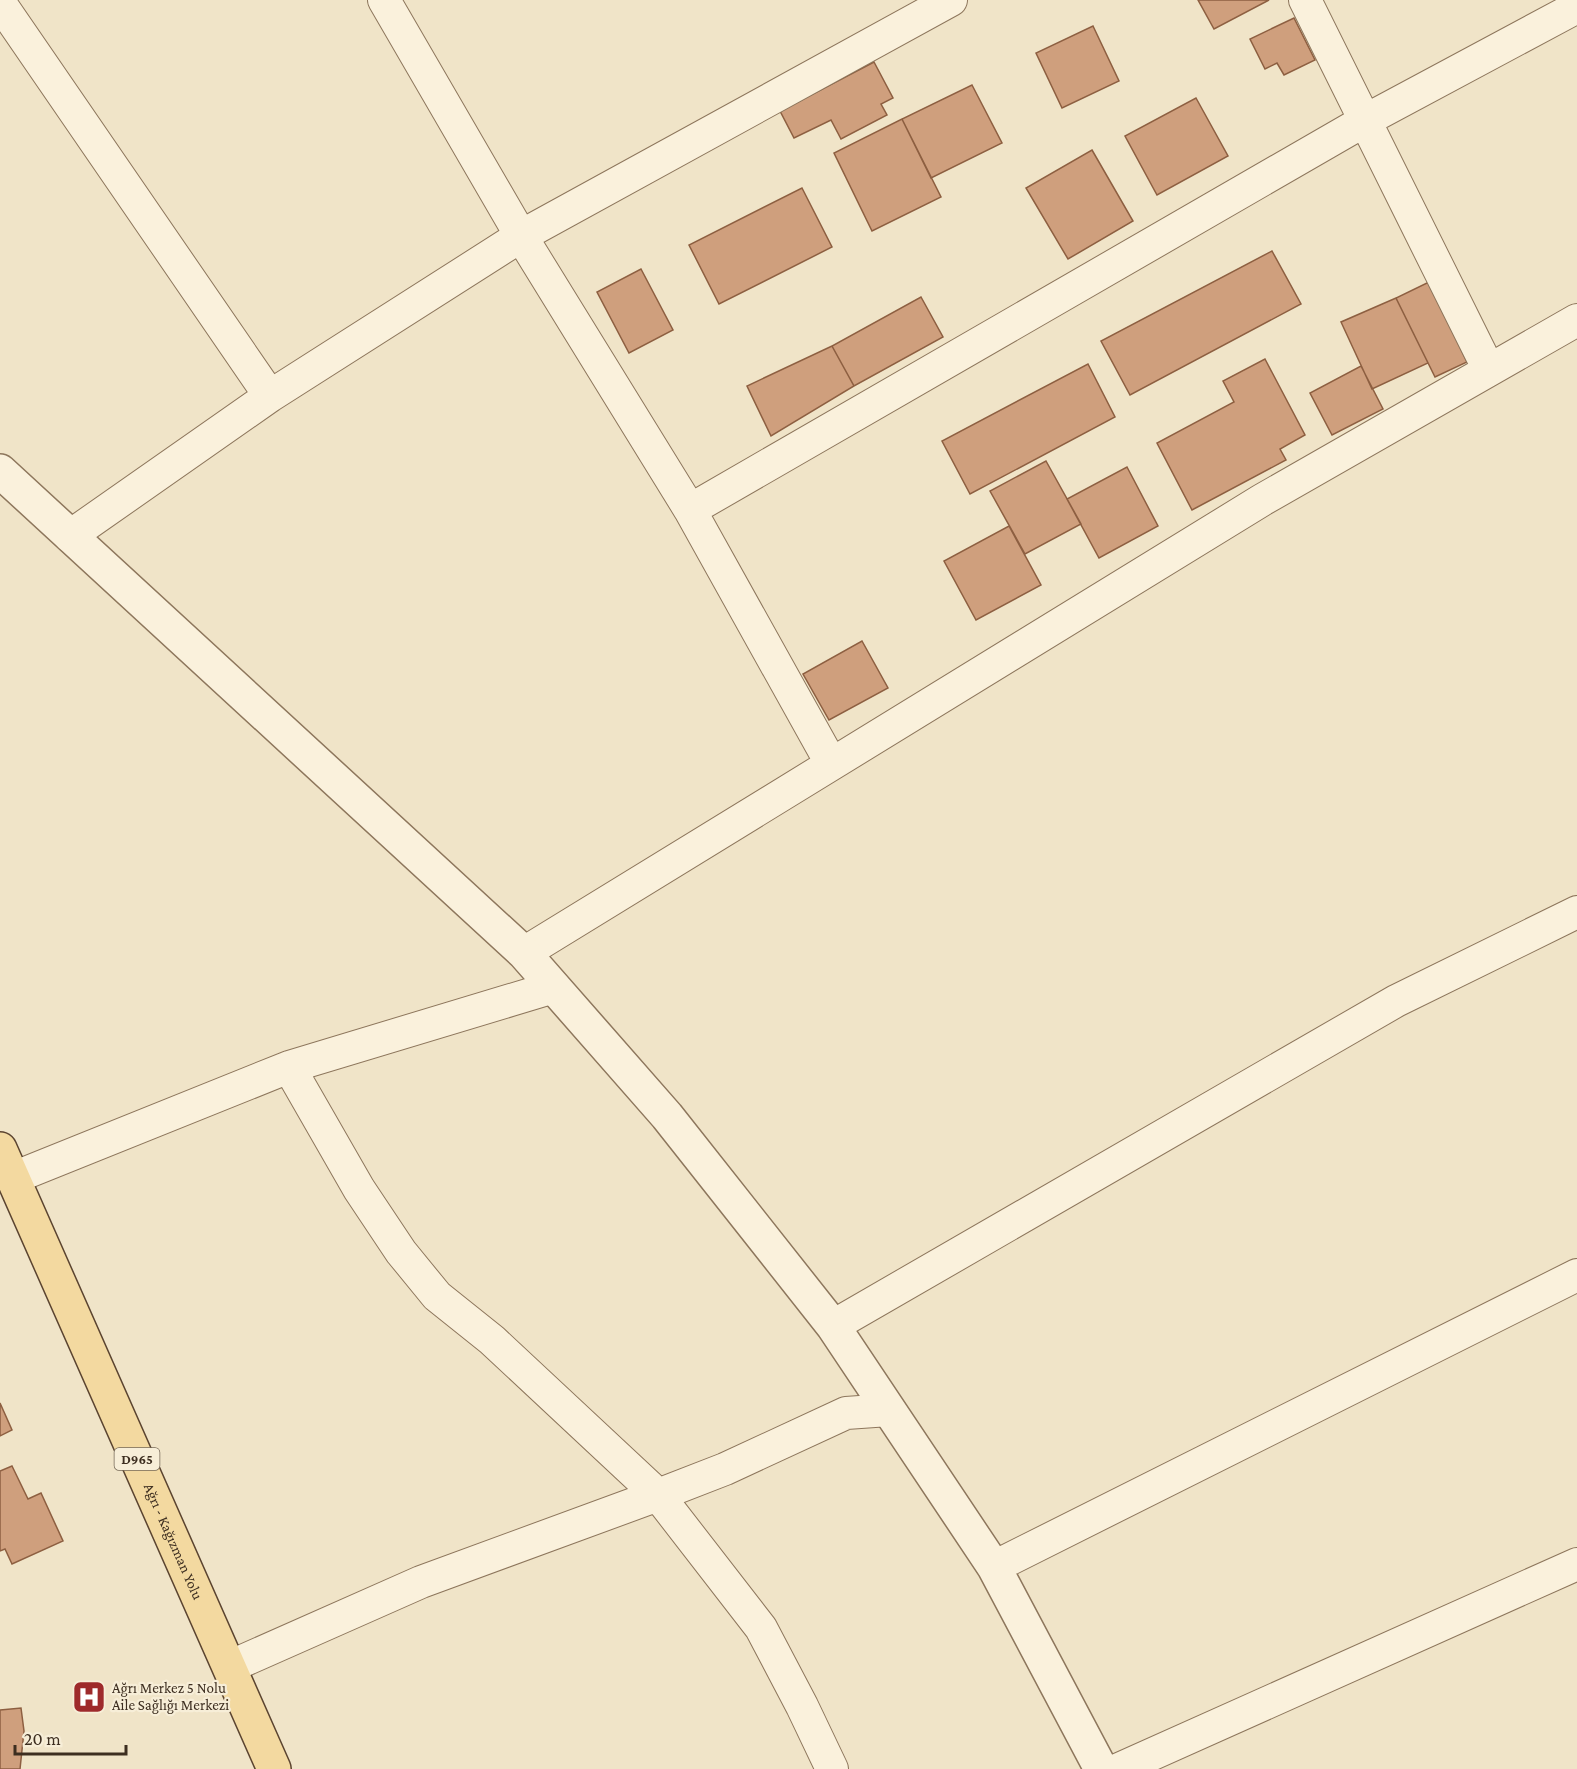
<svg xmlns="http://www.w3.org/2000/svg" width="1577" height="1769" font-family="'Crimson Pro',serif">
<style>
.building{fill:#cf9f7d;stroke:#8d5f41;stroke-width:1.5}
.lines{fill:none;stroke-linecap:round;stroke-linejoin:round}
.minor-casing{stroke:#8d765c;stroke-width:34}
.tertiary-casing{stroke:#8d765c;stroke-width:36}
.primary-casing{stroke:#5b4430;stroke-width:36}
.minor{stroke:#faf1dc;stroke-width:32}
.tertiary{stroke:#faf1dc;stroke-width:33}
.primary{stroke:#f3d9a0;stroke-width:33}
.labels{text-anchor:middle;stroke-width:4.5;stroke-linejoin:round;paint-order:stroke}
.shield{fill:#f7eed8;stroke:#756857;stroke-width:1.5}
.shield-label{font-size:14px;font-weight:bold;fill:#3d2e20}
.street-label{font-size:15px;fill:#3d2e20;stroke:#f7eed8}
.poi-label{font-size:15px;fill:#3d2e20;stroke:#f7eed8;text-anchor:start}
</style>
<rect width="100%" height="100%" fill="#f0e4c8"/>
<path class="building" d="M1198,0H1269L1214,29Z
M1294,18L1315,60L1284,75L1277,63L1265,69L1250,39Z
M1093,26L1119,81L1062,108L1036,53Z
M874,62L893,98L881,104L887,115L841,139L831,120L794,138L780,111Z
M972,85L1002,143L931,178L902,119Z
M1196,98L1228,156L1157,195L1125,136Z
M902,119L941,197L872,231L834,153Z
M1092,150L1133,221L1068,259L1026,188Z
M802,188L832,247L719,304L689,245Z
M1272,251L1301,304L1130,395L1101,341Z
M641,269L673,330L629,353L597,292Z
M1429,282L1467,362L1435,377L1396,298Z
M921,297L943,337L854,386L832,346Z
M1396,298L1428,363L1372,389L1341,322Z
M832,346L854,386L771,436L747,386Z
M1265,359L1305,435L1280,449L1286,460L1192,510L1157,443L1234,402L1223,381Z
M1088,364L1115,417L970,494L942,441Z
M1361,366L1383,409L1332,435L1310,393Z
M1046,461L1081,524L1025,554L990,491Z
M1127,467L1158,526L1099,558L1067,499Z
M1009,526L1041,585L976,620L944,561Z
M862,641L888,688L829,720L803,674Z
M0,1403L12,1430L0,1436Z
M12,1466L28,1499L41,1493L63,1541L12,1564L5,1549L0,1551V1471Z
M21,1708L24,1731L20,1769H0V1710Z"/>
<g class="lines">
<defs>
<path id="minor" d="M384,0L521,236L690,510L831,763
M1305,0L1489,370
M0,3L270,396
M690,510L1366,120L1577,7
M70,536L270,396L521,236L951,0
M524,953L1262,500L1577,320
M289,1067L359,1189L401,1252L437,1296L492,1340L658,1495L761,1628L802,1706L832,1769
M13,1178L289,1067L554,987
M833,1326L1396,1001L1577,912
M994,1567L1577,1275
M229,1667L421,1582L658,1495L725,1469L846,1413L889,1410
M1119,1769L1577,1564"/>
<path id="tertiary" d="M0,471L524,953L667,1116L833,1326L994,1567L1101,1769"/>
<g id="primary">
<path id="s1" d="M0,1149L274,1769"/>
</g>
</defs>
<use href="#minor" class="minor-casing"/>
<use href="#tertiary" class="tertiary-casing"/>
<use href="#primary" class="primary-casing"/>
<use href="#minor" class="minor"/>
<use href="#tertiary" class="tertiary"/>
<use href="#primary" class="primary"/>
</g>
<defs>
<symbol id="hospital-square" viewBox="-11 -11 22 22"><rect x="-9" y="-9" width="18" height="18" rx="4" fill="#9e2a2b" stroke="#f7eed8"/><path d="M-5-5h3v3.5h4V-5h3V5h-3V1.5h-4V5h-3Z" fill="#fff"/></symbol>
</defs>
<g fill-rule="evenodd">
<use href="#hospital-square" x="70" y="1678" width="38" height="38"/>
</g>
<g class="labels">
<rect class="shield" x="114.5" y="1448" width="45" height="22" rx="4.5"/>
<g class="shield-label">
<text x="137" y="1464">D965</text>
</g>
<g class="street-label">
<text dy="5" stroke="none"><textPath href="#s1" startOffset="429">Ağrı - Kağızman Yolu</textPath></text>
</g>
<g class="poi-label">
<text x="112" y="1693">Ağrı Merkez 5 Nolu<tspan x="112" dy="17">Aile Sağlığı Merkezi</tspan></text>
</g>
</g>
<path d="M15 1745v9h111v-9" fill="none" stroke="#3d2e20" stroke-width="3"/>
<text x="24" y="1745" font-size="18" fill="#3d2e20" stroke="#f7eed8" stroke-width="4.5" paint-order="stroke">20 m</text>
</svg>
